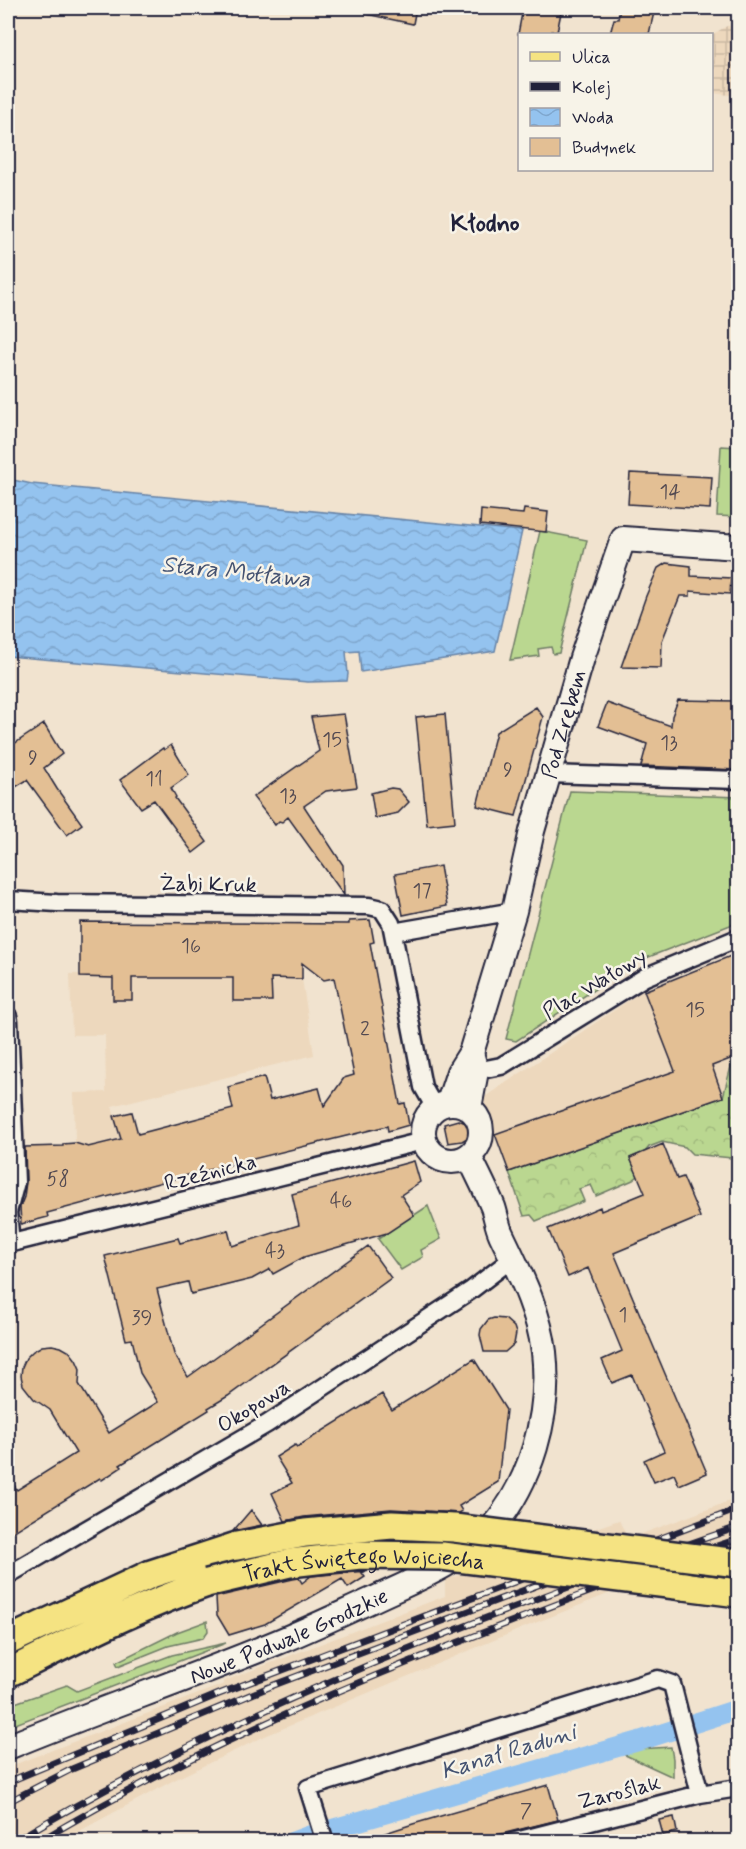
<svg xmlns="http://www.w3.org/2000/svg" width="746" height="1849" font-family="Mynerve,sans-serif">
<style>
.built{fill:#edd8bd}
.industrial{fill:url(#industrial-grid)}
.grass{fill:#bad790;stroke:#6e7c66;stroke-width:1.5}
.forest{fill:url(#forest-crowns);stroke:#6e7c66;stroke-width:1.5}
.water{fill:url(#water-waves);stroke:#6683a7;stroke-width:1.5}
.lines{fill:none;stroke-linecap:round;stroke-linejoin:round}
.canal{stroke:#94c3ef;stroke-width:20}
.building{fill:#e3bf94;stroke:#22223b;stroke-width:1.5}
.street-casing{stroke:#22223b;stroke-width:21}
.secondary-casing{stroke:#22223b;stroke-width:28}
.primary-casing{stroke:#22223b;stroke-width:32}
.street{stroke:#f7f3e8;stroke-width:16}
.secondary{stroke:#f7f3e8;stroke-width:24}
.primary{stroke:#f5e382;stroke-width:27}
.rail-casing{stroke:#22223b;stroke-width:7}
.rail{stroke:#f7f3e8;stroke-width:4.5;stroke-dasharray:14;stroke-linecap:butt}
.primary-bridge-casing{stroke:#22223b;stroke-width:32;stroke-linecap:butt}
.primary-bridge{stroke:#f5e382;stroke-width:27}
.labels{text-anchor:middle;stroke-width:5;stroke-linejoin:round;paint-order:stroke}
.number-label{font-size:20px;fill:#524951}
.street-label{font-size:22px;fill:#22223b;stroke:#f7f3e8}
.neighbourhood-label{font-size:24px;font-weight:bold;fill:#22223b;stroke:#f7f3e8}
.water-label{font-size:24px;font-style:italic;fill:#445271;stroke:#f7f3e8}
</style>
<defs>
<pattern id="industrial-grid" width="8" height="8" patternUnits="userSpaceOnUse" patternTransform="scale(1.5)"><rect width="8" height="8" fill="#edd8bd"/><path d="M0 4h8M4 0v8" fill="none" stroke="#cbb9a3"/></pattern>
<pattern id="forest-crowns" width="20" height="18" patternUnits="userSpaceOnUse" patternTransform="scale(1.5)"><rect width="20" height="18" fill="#bad790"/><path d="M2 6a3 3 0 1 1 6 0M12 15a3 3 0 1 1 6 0" fill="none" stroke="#a0b87d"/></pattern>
<pattern id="water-waves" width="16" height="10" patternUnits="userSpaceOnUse" patternTransform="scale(1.5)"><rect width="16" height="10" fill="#94c3ef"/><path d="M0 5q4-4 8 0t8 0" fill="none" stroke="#7fa7ce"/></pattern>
</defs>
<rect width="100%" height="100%" fill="#f1e3cf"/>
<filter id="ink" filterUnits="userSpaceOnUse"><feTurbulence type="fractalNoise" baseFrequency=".0167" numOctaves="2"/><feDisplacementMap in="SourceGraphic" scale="12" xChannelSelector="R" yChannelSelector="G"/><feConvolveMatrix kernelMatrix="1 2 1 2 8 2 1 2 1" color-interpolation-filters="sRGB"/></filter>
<g filter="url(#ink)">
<path class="built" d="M80,922L303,924L302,979L314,1055L112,1106L120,1138L87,1147L75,1143L74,1093L106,1092L105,1035H72L70,974H80Z
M738,953V1057L733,1059L723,1097L509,1172L483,1098L643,991Z
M738,1498V1548L653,1576L530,1625L265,1736L176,1779L61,1841L8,1842V1767L224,1684V1681L445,1596V1580L619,1520L628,1539Z"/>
<path class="industrial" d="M727,26H738V96L712,93L713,34Z"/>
<path class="grass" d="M721,446L738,447V517L717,516Z
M540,531L587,540L559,653L553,654L551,647L538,649L539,656L510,660Z
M570,791L738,797V922L636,962L516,1041L506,1039Z
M428,1206L441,1239L421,1250L423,1257L401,1270L378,1239Z
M207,1621L208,1631L203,1638L168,1646L118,1666L116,1662L177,1632Z
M226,1643L8,1727V1706L12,1704L67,1685L77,1691L172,1655Z
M671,1747L673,1759V1777L623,1754L638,1749Z"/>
<path class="forest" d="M738,1057V1156L732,1158L692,1154L685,1147L662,1142L649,1147L645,1152L630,1158L638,1176L633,1180L596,1196L591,1185L579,1189L584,1201L536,1221L531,1215L524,1216L509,1172L723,1097L733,1059Z"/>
<path class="water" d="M8,479L32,484L522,531L495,651L361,672L359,651L346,652L348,674L347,681L308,682L8,656Z"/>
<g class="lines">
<path class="canal" d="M292,1842L311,1835L639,1741L738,1709"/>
</g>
<path class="building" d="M367,8H416L413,24L366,14Z
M523,8H562L557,32L552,31L551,34H518Z
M620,8H655L649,34H610L614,19H618Z
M630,473L712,477L710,509L628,504Z
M524,509L548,512L546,532L480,525L481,510L523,514Z
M666,563L691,566V576L731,578L730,594L690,591V596H680L662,641L661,668L621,667L646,596L658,568Z
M678,700L736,701L735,718H738V770L641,766L647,744L598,726L607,703L671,726L672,716Z
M536,707L543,717L516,816L477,806L496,732Z
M344,714L357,787L326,791L304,806L343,865L344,895L288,817L282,822L279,821L275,825L253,797L319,751L311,717Z
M445,714L455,822L427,825L416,717Z
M44,724L62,754L44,768L57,789L82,824L67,835L27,780L14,788L8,778V748Z
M171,745L189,775L171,788L176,797L175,798L207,842L193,853L154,800L141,808L120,780L163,748L164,750Z
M391,788L398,789L409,802L398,813L375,818L371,793Z
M440,866L447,906L403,915L395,874Z
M370,920L374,942L370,943L400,1104L405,1103L409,1125L388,1131L387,1126L192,1174L47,1213L48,1217L21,1224L20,1207L24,1197L26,1182L25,1147L63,1146V1144L75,1143L88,1147L121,1139L114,1116L132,1112L138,1134L233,1109L228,1087L264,1077L270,1100L319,1088L324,1106L344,1078L354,1075L334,978L324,980L302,963V979L271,978L272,1001H233V978H132V1000H113V978L80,977V922L349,924V921Z
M738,953V1056L712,1066L723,1097L509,1172L495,1134L675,1071L644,991Z
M458,1120L466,1123L470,1130L467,1138L462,1141L448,1143L444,1124Z
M663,1144L677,1179L683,1177L700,1217L614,1253L707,1473L679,1485L674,1474L654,1482L644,1460L664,1451L632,1375L612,1383L602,1360L622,1351L588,1268L568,1277L548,1229L600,1207L601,1211L645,1193L630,1158Z
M414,1161L420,1182L401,1195L414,1215L387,1233L304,1257L273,1274L270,1269L252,1279L191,1294L188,1282L157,1289L174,1354L188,1377L368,1246L391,1278L228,1396L208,1408L209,1410L120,1465L122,1467L102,1480L100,1478L8,1535V1474L17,1490L76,1453L50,1410L34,1399L23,1385L21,1376L22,1367L26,1358L33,1351L42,1346L52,1345L61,1347L70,1352L76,1360L80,1369L79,1384L109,1433L158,1402L140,1373L132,1339L126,1340L105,1256L178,1238L180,1243L228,1230L232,1246L299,1225L292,1194Z
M494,1318L505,1319L514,1327L516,1333L514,1344L505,1352H484L480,1335L481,1329L488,1320Z
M474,1359L506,1410L498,1482L459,1506L462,1511L459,1513L391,1509L304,1517L285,1521L272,1493L292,1483L276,1457L295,1445L297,1447L382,1394L392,1410Z
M251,1510L262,1525L233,1531Z
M366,1571L362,1573L365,1577L348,1588L342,1579L265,1624L229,1635L217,1615L216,1597L293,1579L299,1578L302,1583L311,1576Z
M548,1785L558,1820L469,1842H370V1838L413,1824Z
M674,1817L677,1832L663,1835L659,1820Z"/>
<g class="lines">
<defs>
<path id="street" d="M548,774L738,780
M8,900L57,903L369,906L382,909L391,923L423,1087L435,1108
M393,932L514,911
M8,1016L9,1021L16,1182L8,1212L11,1244
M476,1071L501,1066L645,977L738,938
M8,1244L423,1141
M8,1575L267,1424L470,1291L513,1258
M325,1842L308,1788L658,1679L672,1684L700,1794
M512,1842L700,1794L738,1788"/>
<g id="secondary">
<path id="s1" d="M449,1102L459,1072L471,1053L514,911L532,831L582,658L623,539L738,547"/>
<circle cx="452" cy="1132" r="29"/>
<path d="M469,1108L476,1071L471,1053"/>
<path id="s2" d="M8,1747C97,1710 189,1679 278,1642C310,1629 341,1614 372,1600C412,1581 458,1564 489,1531C531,1485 551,1414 544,1352C539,1310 519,1272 501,1234C497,1225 496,1216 493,1207C486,1190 477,1173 469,1156"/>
</g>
<path id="primary" d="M684,1586L738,1593
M8,1641L151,1574L237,1546
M8,1673C73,1641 137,1607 207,1583"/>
</defs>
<use href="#street" class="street-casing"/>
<use href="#secondary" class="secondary-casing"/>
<use href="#primary" class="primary-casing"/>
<use href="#street" class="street"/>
<use href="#secondary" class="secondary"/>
<use href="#primary" class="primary"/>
<defs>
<path id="rail" d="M8,1782L219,1694L620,1542
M8,1802L72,1769L274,1685L738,1509
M13,1842C239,1707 490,1612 738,1527
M38,1842C182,1756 334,1690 490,1630C572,1598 655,1566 738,1539"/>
</defs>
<use href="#rail" class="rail-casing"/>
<use href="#rail" class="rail"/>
<defs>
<g id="primary-bridge">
<path d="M237,1546L305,1533L392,1525L454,1528L738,1563"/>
<path id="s3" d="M207,1583L290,1563L360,1555L442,1556L684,1586"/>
</g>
</defs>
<use href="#primary-bridge" class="primary-bridge-casing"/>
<use href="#primary-bridge" class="primary-bridge"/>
</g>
</g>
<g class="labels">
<g class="number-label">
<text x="670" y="498">14</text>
<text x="332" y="746">15</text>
<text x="669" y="749">13</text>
<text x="33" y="764">9</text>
<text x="508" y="776">9</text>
<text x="154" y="785">11</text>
<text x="288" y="802">13</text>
<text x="422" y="897">17</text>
<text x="191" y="952">16</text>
<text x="695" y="1016">15</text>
<text x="365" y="1035">2</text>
<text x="58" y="1185">58</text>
<text x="341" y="1207">46</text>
<text x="275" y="1257">43</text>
<text x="623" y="1321">1</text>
<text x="142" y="1324">39</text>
<text x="526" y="1817">7</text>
</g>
<g class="street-label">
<text dy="8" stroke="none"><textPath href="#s1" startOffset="396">Pod Zrębem</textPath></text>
<text transform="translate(208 883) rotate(1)" y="8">Żabi Kruk</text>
<text transform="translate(594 983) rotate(-31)" y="8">Plac Wałowy</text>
<text transform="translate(210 1171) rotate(-14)" y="8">Rzeźnicka</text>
<text transform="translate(253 1405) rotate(-32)" y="8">Okopowa</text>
<text dy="8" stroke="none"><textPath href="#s3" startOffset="159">Trakt Świętego Wojciecha</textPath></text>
<text dy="8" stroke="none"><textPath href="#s2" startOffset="302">Nowe Podwale Grodzkie</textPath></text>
<text transform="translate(619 1791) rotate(-14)" y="8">Zaroślak</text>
</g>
<g class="neighbourhood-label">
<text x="485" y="231">Kłodno</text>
</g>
<g class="water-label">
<text transform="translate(236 571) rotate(6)" y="8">Stara Motława</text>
<text transform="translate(508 1751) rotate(-17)" y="8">Kanał Raduni</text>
</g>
</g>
<rect width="746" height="1849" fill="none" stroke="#f7f3e8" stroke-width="30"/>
<rect x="15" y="15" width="716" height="1819" fill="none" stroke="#22223b" stroke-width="2" filter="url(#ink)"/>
<rect x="518" y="33" width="195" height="138" fill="#f7f3e8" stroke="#a29fa3" stroke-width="1.5"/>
<rect x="530" y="52" width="30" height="9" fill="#f5e382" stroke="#a29fa3" stroke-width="1.5"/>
<text x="572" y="63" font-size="18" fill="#22223b">Ulica</text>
<rect x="530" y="82" width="30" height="9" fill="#22223b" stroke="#a29fa3" stroke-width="1.5"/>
<text x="572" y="93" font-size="18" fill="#22223b">Kolej</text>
<rect x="530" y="108" width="30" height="18" fill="url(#water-waves)" stroke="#a29fa3" stroke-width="1.5"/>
<text x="572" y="123" font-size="18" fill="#22223b">Woda</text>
<rect x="530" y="138" width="30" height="18" fill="#e3bf94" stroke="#a29fa3" stroke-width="1.5"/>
<text x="572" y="153" font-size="18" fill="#22223b">Budynek</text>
</svg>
